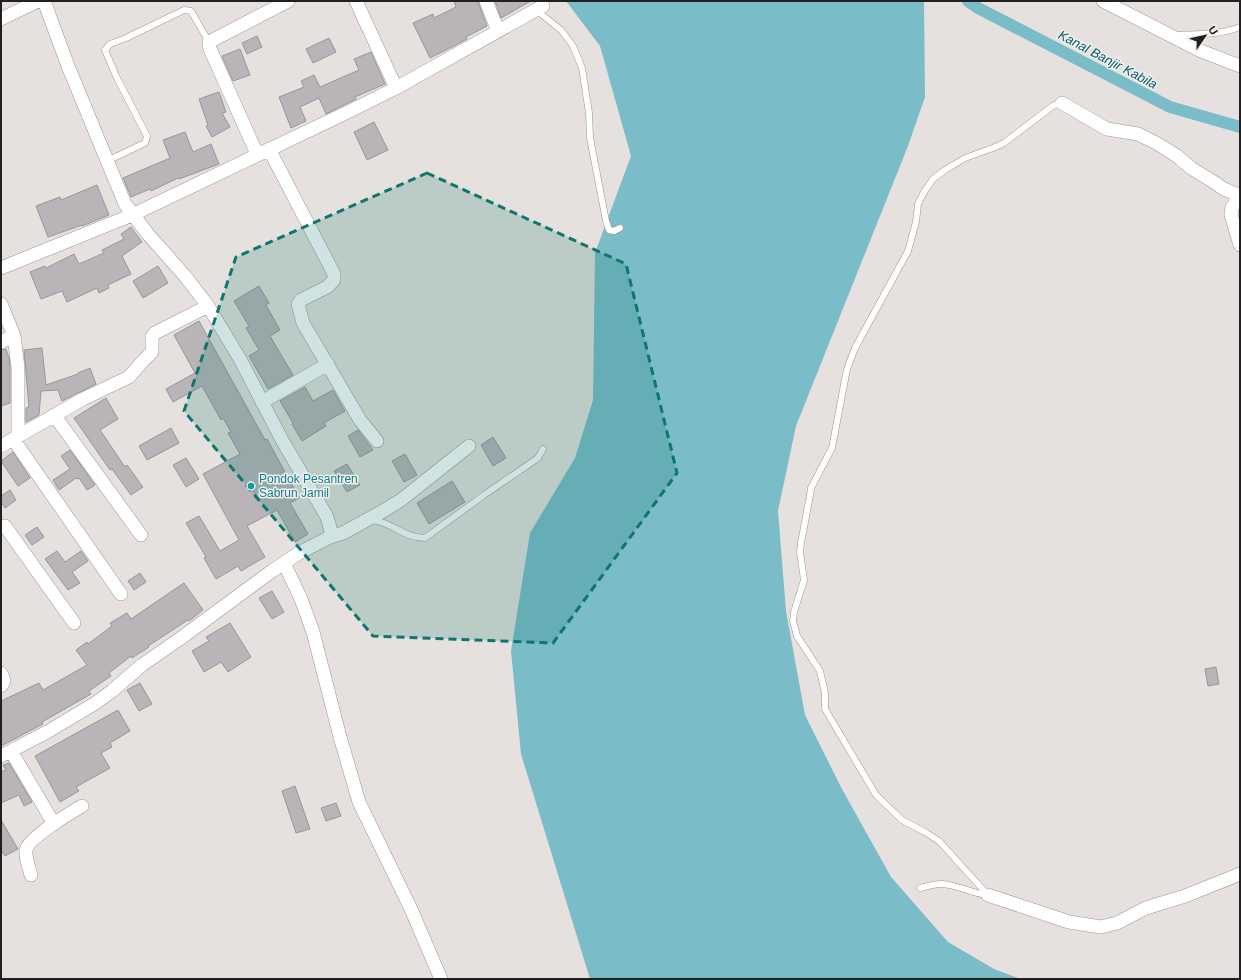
<svg xmlns="http://www.w3.org/2000/svg" width="1241" height="980" font-family="Arial,sans-serif">
<style>
.water{fill:#7bbcc9}
.lines{fill:none;stroke-linecap:round;stroke-linejoin:round}
.canal{stroke:#7bbcc9;stroke-width:12}
.building{fill:#b9b4b7;stroke:#9a9698}
.lane-casing{stroke:#9b9694;stroke-width:7}
.street-casing{stroke:#9b9694;stroke-width:14}
.lane{stroke:#fff;stroke-width:6}
.street{stroke:#fff;stroke-width:13}
.marked{fill:#0f766e;fill-opacity:0.2;stroke:#0f766e;stroke-width:3;stroke-dasharray:8 5;stroke-linejoin:round}
.culture-dot{fill:#0f9aa8;stroke:#f3eeec;stroke-width:1.5}
.labels{text-anchor:middle;stroke-width:3;stroke-linejoin:round;paint-order:stroke}
.culture-label{font-size:12px;fill:#0d838f;stroke:#f3eeec;text-anchor:start}
.water-label{font-size:13px;font-style:italic;fill:#00616e;stroke:#f3eeec}
</style>
<rect width="100%" height="100%" fill="#e6e1de"/>
<path class="water" d="M566,1H924L925,97L908,146L796,426L778,511L786,611L805,715L842,789L891,877L948,942L994,969L1021,979H590L521,754L511,651L530,533L575,458L593,400L595,253L631,156L600,46Z"/>
<g class="lines">
<path class="canal" d="M968,1L978,8L1170,107L1240,127"/>
</g>
<path class="building" d="M454,1H478L487,26L466,37L467,39L454,46L430,58L413,23L433,14L434,18L456,7Z
M495,1H531L501,18Z
M257,36L262,47L247,54L242,43Z
M329,38L336,52L313,63L306,49Z
M240,49L250,75L233,81L222,56Z
M371,52L385,84L355,97L356,99L326,114L319,98L300,107L306,121L291,128L279,97L304,87L301,81L314,75L320,87L359,70L354,59Z
M219,92L226,112L222,113L230,127L212,137L206,126L208,125L199,99Z
M374,122L388,150L367,160L354,132Z
M185,132L193,152L211,144L219,164L179,179L178,178L151,191L150,189L131,197L123,178L170,158L163,140Z
M97,185L109,215L82,226V225L48,237L36,206L60,197L61,200Z
M131,227L142,242L122,256L131,274L108,285L109,288L99,293L97,288L67,302L62,291L41,299L30,272L45,266L46,268L74,254L79,264L104,253L102,250L124,239L121,234Z
M158,266L168,283L143,298L133,281Z
M259,286L269,303L266,305L280,330L270,336L293,375L268,389L249,356L259,350L246,328L249,326L234,301Z
M199,321L265,440L267,439L299,498L290,503L308,534L295,542L277,510L247,526L265,557L241,571L238,566L216,579L204,558L206,557L186,523L199,516L220,551L239,540L203,474L240,454L228,433L231,432L223,418L221,420L202,386L173,402L166,389L195,373L174,335Z
M42,348L46,385L78,374V373L90,368L96,384L62,401L58,390L41,391L39,415L26,422V408L29,407L24,350Z
M6,349L9,358L10,368V403L1,406V350Z
M305,387L313,401L333,390L345,411L324,423L326,426L302,441L292,424L293,423L280,401Z
M106,398L118,419L100,430L125,467L127,465L143,487L131,495L112,469L110,470L74,418Z
M171,428L179,443L147,460L139,446Z
M358,430L373,450L360,457L348,436Z
M493,437L506,458L493,466L481,445Z
M70,450L95,485L87,490L79,478L77,479L76,478L59,490L53,480L70,469L61,456Z
M13,452L30,478L18,486L1,461Z
M405,454L417,475L404,482L392,461Z
M186,458L199,479L186,487L173,465Z
M347,464L360,485L347,492L334,471Z
M452,481L465,502L429,524L417,503Z
M10,490L16,500L5,508L1,502V496Z
M37,527L44,537L32,545L25,535Z
M57,551L65,562L81,551L88,561L72,572L80,583L68,590L45,559Z
M140,573L146,582L134,590L128,581Z
M184,583L203,610L189,621L188,620L148,646L149,647L132,658L131,656L109,673L111,676L89,691L91,694L42,722L43,724L1,746V701L39,683L43,690L87,665L76,650L87,642L88,644L112,626L110,623L127,613L131,619Z
M272,591L284,612L272,619L259,598Z
M230,623L251,657L228,672L221,662L204,672L192,651L209,641L206,637Z
M1216,667L1219,684L1208,686L1205,669Z
M140,683L152,704L139,711L127,690Z
M118,710L130,731L110,743L112,747L101,753L110,768L76,787L79,791L60,802L35,756Z
M9,763L32,802L24,806L19,795L1,803V772L6,770L3,765Z
M295,786L310,829L296,833L282,791Z
M336,803L341,816L326,821L321,808Z
M1,820L18,849L5,856L1,850Z"/>
<g class="lines">
<defs>
<path id="lane" d="M536,10L561,30L573,46L582,68L589,113L590,138L606,221L609,230L614,231L620,228
M1177,35C1198,34 1220,35 1240,27
M107,161L145,143L147,136L117,78L105,50L110,44L126,38L184,10L191,11L209,42
M371,520C391,521 403,538 425,538L484,495L538,458L543,449
M920,888C927,886 935,884 942,884C958,885 973,894 988,895L939,841L925,832L902,820L876,795L825,709V693L820,671L797,636L793,621L794,612L804,580L800,552L801,543L810,495L811,488L832,448L847,369L855,348L908,251L916,222L918,204L924,192L933,179L945,170L965,158L993,148L1004,143L1054,105L1062,103"/>
<path id="street" d="M356,1L396,88
M486,1L498,31
M1103,1L1201,51L1240,66
M1,19L38,1
M1062,103L1107,129L1138,134L1158,144L1177,156L1191,168L1217,184L1222,188L1240,196
M269,149L334,274V280L327,287L301,300L298,304L303,323L360,420L377,441
M257,154L210,49L209,42L288,1
M1240,197L1232,207L1231,215L1240,245
M1,268L132,215L352,110L396,88L543,6
M1,304L14,336L18,367V436
M1,342L14,336
M262,402L328,364
M54,415L141,535
M13,439L121,594
M1,446L83,399L129,377L143,361L152,352V337L155,333L208,306
M5,526L74,623
M330,537L343,533L383,511L401,500L469,446
M284,563L301,599L313,632L340,737L359,802L411,909L441,979
M1,673C4,678 5,682 1,686
M11,751L54,824
M1,756L47,732L94,704L112,691L142,665L181,638L272,571L299,553L330,537L331,531L327,517L282,440L240,359L208,306L185,276L147,233L125,204L68,66L44,1
M31,875C29,867 25,858 26,850C28,838 70,813 82,806
M988,895L1069,922L1101,927L1117,923L1146,908L1185,896L1240,874"/>
</defs>
<use href="#lane" class="lane-casing"/>
<use href="#street" class="street-casing"/>
<use href="#lane" class="lane"/>
<use href="#street" class="street"/>
</g>
<path class="marked" d="M427,173L626,264L677,473L553,643L373,636L184,411L236,257Z"/>
<circle class="culture-dot" cx="251" cy="486" r="4"/>
<g class="labels">
<g class="culture-label">
<text x="259" y="483">Pondok Pesantren<tspan x="259" dy="14">Sabrun Jamil</tspan></text>
</g>
<g class="water-label">
<text transform="translate(1108 59) rotate(28)" y="5">Kanal Banjir Kabila</text>
</g>
</g>
<rect width="1241" height="980" fill="none" stroke="#211f1f" stroke-width="4"/>
<g transform="translate(1205 36) rotate(56)" stroke="#f3eeec" stroke-width="3" paint-order="stroke">
<path d="M0-3L7 15L0 10L-7 15Z" fill="#211f1f"/>
<text y="-6" font-size="11" font-weight="bold" text-anchor="middle" fill="#211f1f">U</text>
</g>
</svg>
